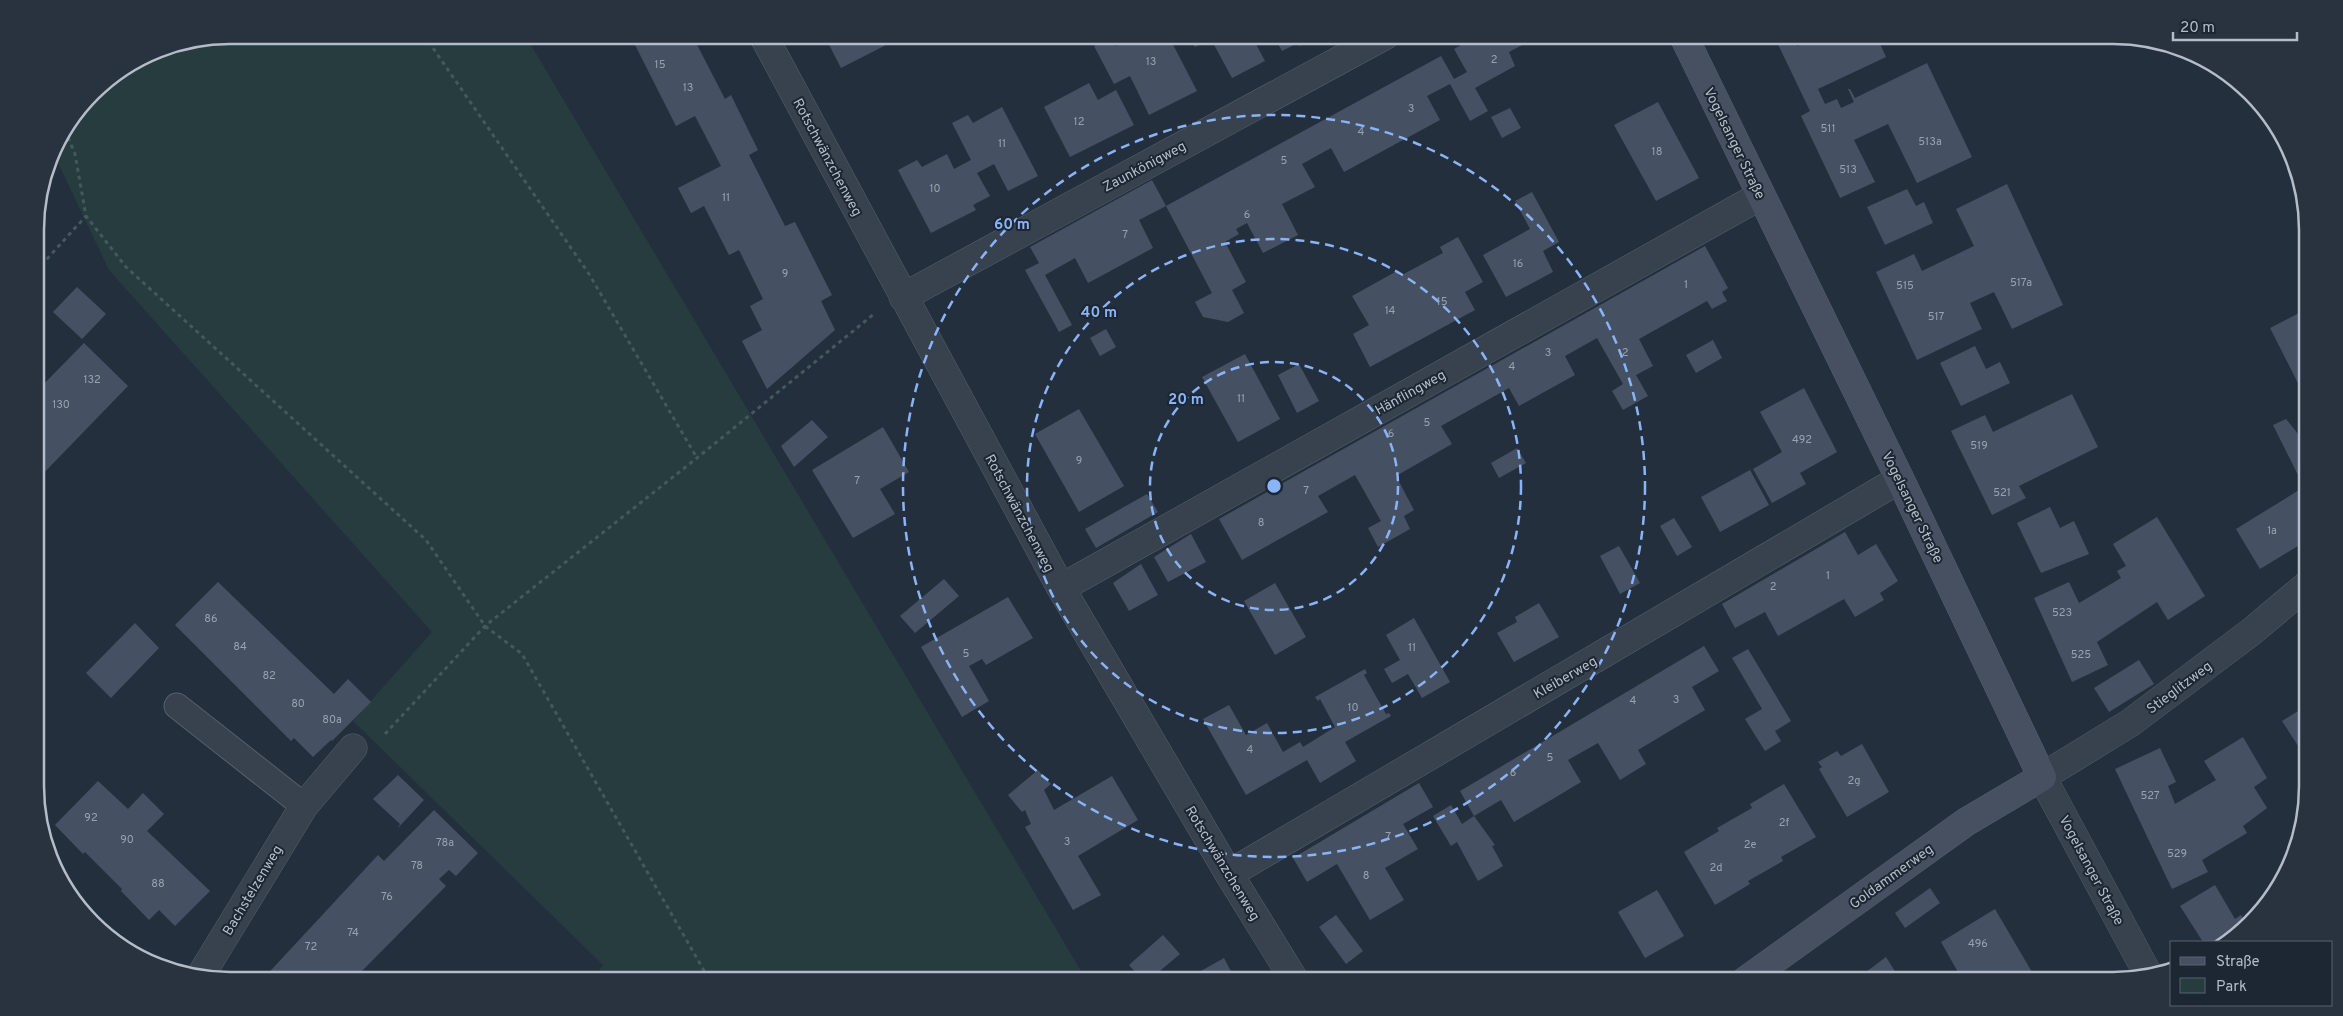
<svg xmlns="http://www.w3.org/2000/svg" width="2343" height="1016" font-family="Overpass,sans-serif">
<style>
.green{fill:#263c3f}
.building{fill:#455162}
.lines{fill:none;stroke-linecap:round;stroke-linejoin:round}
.lane-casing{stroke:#565f6c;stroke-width:27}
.street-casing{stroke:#565f6c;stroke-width:29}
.secondary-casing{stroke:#565f6c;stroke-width:29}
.path{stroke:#44595c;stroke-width:3;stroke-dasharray:4 4;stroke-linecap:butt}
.lane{stroke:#38414e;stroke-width:25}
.street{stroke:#38414e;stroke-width:28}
.secondary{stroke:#465061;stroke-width:28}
.ring{fill:none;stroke:#8ab4f8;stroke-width:2.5;stroke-dasharray:9 6}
.labels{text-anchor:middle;stroke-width:4;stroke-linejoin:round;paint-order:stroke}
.number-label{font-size:11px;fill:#98a1af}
.street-label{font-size:14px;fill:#b4bcc9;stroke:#1d2633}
.rim{fill:none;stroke:#b4bcc9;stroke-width:2.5}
.centre{fill:#8ab4f8;stroke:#1d2633;stroke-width:2.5}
.ring-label{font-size:15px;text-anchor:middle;font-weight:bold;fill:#8ab4f8;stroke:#1d2633;stroke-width:4;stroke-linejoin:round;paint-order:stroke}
</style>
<rect width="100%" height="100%" fill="#242f3e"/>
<path class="green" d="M229,35H525L1087,981H591L603,965L353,721L432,632L109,270L59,165L51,157L55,144L101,83L155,50Z"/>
<path class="building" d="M630,35H692L725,99L731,95L758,150L749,155L785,226L795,222L832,295L821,301L835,330L767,389L742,341L762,330L750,306L763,299L739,250L729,255L704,206L691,213L678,188L721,166L695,116L676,126Z
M824,35H880L886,45L841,68Z
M1136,35H1168L1197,91L1149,115L1130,76L1114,84L1094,46L1110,37L1115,46Z
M1188,35H1251L1265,61L1232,78L1211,39L1195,47Z
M1273,35H1319L1299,46L1298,43L1282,51Z
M1463,35H1541L1509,52L1515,66L1475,88L1488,111L1470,121L1450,84L1427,96L1440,120L1344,172L1331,148L1302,164L1315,187L1282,204L1298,235L1263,253L1247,223L1236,229L1239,234L1225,242L1246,282L1232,290L1244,313L1228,322L1203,317L1195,302L1212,293L1166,206L1139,220L1153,248L1088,283L1075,258L1045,275L1072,325L1059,332L1025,270L1039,263L1030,247L1152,180L1166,206L1441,56L1454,79L1467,72L1454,49L1466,42Z
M1763,35H1792L1797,46L1820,35H1851L1855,43L1876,35L1886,57L1818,89L1825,104L1837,99L1841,108L1854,102L1848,89H1850L1855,98L1927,63L1972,157L1917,183L1888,124L1854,140L1875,182L1840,198L1801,116L1810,111L1775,38L1766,42Z
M1089,83L1098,100L1116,90L1134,125L1070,157L1044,107Z
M1658,102L1699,178L1656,201L1614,125Z
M1002,107L1038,176L1008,191L994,164L977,173L990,196L973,205L976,210L931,233L898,170L917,160L922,167L947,154L954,169L971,160L952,123L968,115L973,123Z
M1510,108L1521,128L1502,138L1491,117Z
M2007,184L2063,305L2012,329L1994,292L1970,303L1982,329L1917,360L1876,272L1914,254L1922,271L1974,246L1956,209Z
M1907,189L1916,206L1924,202L1933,223L1885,245L1867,207Z
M1532,192L1559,242L1543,251L1553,272L1506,297L1483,255L1530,229L1515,201Z
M1458,237L1483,282L1465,292L1475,310L1370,367L1353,334L1369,325L1352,296L1397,271L1400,276L1443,253L1440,247Z
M1705,246L1728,288L1722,292L1727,301L1712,309L1707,301L1639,339L1653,366L1636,375L1648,396L1623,410L1612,391L1623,384L1597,338L1565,356L1575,375L1546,391L1519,406L1509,388L1441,426L1452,444L1396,476L1414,510L1404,516L1410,529L1378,547L1368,528L1381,521L1355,475L1318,496L1328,512L1242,560L1219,519Z
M77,287L106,314L82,339L53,312Z
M2307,309V401L2270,328Z
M1106,329L1116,347L1100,356L1090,338Z
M1713,340L1722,358L1696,373L1686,355Z
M84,343L128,386L36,481V392Z
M1975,346L1986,369L2000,362L2010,383L1961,406L1940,363Z
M1245,354L1280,419L1238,442L1202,377Z
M1299,364L1319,401L1297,413L1278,375Z
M1804,388L1837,452L1800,473L1806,484L1772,503L1753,469L1782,452L1760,412Z
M2072,394L2098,447L2019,486L2026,498L1992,515L1951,431L1985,415L1993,432Z
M1079,409L1124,486L1079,512L1035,434Z
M2286,419L2307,445V531L2299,537L2303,543L2260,569L2236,529L2304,487L2273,425Z
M812,420L828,437L794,467L781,446Z
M883,427L909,472L880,489L895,514L853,538L812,470Z
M1517,448L1526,463L1499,478L1491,463Z
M1750,470L1769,505L1720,532L1701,497Z
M1147,494L1158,512L1096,548L1085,529Z
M2050,507L2060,528L2074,521L2089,554L2041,573L2017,523Z
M2157,517L2205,596L2168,620L2157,602L2097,642L2108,665L2072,682L2034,598L2069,582L2079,603L2121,578L2117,571L2126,566L2113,544Z
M1674,518L1692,547L1677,556L1660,526Z
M1845,532L1858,555L1876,544L1898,581L1880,593L1884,600L1855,617L1844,599L1778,636L1765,612L1735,628L1722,604Z
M1191,534L1206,562L1168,582L1154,557Z
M1619,546L1640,583L1620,594L1600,556Z
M1141,564L1158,595L1129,611L1113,583Z
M944,579L959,596L915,633L900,616Z
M218,582L334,694L348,679L371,702L332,741L331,740L313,757L294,738L291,741L175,625Z
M1275,583L1306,637L1275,655L1244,601Z
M1008,597L1033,638L986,665L982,659L969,666L989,701L962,717L921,647Z
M1539,603L1559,637L1514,662L1497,633L1517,622L1515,617Z
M1414,618L1450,682L1422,698L1408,674L1392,683L1384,669L1400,660L1386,635Z
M135,623L159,648L111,698L86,673Z
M1704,646L1719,671L1692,687L1705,710L1638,750L1646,764L1620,780L1598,743L1568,760L1581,782L1551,800L1514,822L1501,800L1474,816L1460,791Z
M1748,649L1791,721L1775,731L1781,741L1765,751L1745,719L1762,709L1732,658Z
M2139,660L2154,684L2109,712L2094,688Z
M1365,669L1367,673L1364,675L1386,714L1389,713L1391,716L1345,742L1356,761L1320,783L1307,760L1246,795L1203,719L1229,705L1246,735L1267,723L1283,752L1300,742L1303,747L1335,727L1320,699L1318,701L1315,697Z
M2308,705V753L2304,755L2282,721Z
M2243,737L2267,778L2254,787L2267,808L2243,826L2247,833L2202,860L2208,872L2172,889L2115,769L2160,748L2176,782L2168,786L2175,804L2216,780L2204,761Z
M1862,744L1889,792L1847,817L1819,769L1822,767L1818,762L1837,751L1841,756Z
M1038,770L1051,784L1044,790L1054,810L1112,776L1138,820L1078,856L1101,895L1073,910L1025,827L1031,824L1025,810L1022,812L1008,795Z
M398,775L424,800L398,828L400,824L373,799Z
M98,781L128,809L143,793L164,814L147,831L210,891L175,926L159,910L149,920L121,891L122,889L85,852L83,854L55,825Z
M1419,783L1433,807L1403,824L1418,849L1385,868L1404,900L1370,920L1337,864L1307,882L1293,858Z
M1784,784L1816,837L1781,857L1783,861L1748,881L1750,884L1715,905L1684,852L1719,831L1717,828L1752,808L1750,804Z
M1451,805L1462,824L1474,816L1495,845L1492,846L1503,866L1478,881L1457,842L1451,846L1433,816Z
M434,810L478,853L456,876L449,870L439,879L446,886L359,974L366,981H261L378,855L384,861Z
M40,823L51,836L45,841L40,824Z
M2215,885L2235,919L2241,915L2247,925L2228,942H2203L2180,906Z
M1930,888L1940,903L1905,928L1895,913Z
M1657,890L1684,936L1645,958L1618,912Z
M1995,909L2036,979L2034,981H1963L1941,942Z
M1336,915L1363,951L1346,964L1319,927Z
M1163,935L1180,954L1148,981H1143L1129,965Z
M1886,957L1901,981H1854Z
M1224,958L1236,981H1183Z"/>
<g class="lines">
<defs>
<path id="lane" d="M177,706L304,806"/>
<path id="street" d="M763,35L1061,588L1229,874L1295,981
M903,297L1386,35
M1061,588L1760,196
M1229,874L1900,479
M201,975L304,806L353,748
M2149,976L2042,777L2130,723L2251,632L2307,585"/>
<path id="secondary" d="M1683,35L1900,479L2042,777L1966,822L1745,981"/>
</defs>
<use href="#lane" class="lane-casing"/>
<use href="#street" class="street-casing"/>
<use href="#secondary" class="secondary-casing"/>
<path class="path" d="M424,35L589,274L697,458
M65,130L75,154L86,216L126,267L426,540L485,626L522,654L710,981
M36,271L86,216
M385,734L485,626L697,458L874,314"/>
<use href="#lane" class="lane"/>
<use href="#street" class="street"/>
<use href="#secondary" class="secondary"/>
</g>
<g class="ring">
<circle cx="1274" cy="486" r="124"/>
<circle cx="1274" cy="486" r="247"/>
<circle cx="1274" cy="486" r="371"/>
</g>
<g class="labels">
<g class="number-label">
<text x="1494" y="63">2</text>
<text x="1151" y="65">13</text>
<text x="660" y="68">15</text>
<text x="688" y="91">13</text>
<text x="1411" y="112">3</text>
<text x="1079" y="125">12</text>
<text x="1828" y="132">511</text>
<text x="1361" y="135">4</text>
<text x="1930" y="145">513a</text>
<text x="1002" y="147">11</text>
<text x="1657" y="155">18</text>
<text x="1284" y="164">5</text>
<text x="1848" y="173">513</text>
<text x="935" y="192">10</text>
<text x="726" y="201">11</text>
<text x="1247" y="218">6</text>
<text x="1125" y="238">7</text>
<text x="1518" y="267">16</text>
<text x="785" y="277">9</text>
<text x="2021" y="286">517a</text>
<text x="1686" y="288">1</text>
<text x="1905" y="289">515</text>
<text x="1442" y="305">15</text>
<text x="1390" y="314">14</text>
<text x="1936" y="320">517</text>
<text x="1548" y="356">3</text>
<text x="1625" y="356">2</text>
<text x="1512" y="370">4</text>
<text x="92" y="383">132</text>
<text x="1241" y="402">11</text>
<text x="61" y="408">130</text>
<text x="1427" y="426">5</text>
<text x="1391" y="437">6</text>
<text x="1802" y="443">492</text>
<text x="1979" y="449">519</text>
<text x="1079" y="464">9</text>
<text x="857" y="484">7</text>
<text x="1306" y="494">7</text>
<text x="2002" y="496">521</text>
<text x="1261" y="526">8</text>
<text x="2272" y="534">1a</text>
<text x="1828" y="579">1</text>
<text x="1773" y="590">2</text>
<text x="2062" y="616">523</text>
<text x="211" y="622">86</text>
<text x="240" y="650">84</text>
<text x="1412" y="651">11</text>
<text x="966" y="657">5</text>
<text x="2081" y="658">525</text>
<text x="269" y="679">82</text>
<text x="1676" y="703">3</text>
<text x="1633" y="704">4</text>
<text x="298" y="707">80</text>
<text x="1353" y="711">10</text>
<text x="332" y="723">80a</text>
<text x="1250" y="753">4</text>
<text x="1550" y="761">5</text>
<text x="1513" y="776">6</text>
<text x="1854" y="784">2g</text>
<text x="2150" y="799">527</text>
<text x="91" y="821">92</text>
<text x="1784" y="826">2f</text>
<text x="1388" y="840">7</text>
<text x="127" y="843">90</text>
<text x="1067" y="845">3</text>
<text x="445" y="846">78a</text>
<text x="1750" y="848">2e</text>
<text x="2177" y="857">529</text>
<text x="417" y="869">78</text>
<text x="1716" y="871">2d</text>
<text x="1366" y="879">8</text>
<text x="158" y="887">88</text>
<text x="387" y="900">76</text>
<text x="353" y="936">74</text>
<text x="1978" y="947">496</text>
<text x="311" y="950">72</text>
</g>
<g class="street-label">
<text transform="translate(1735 143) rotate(64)" y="5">Vogelsanger Straße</text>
<text transform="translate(828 157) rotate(62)" y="5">Rotschwänzchenweg</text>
<text transform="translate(1144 166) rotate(-28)" y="5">Zaunkönigweg</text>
<text transform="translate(1410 392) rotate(-29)" y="5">Hänflingweg</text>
<text transform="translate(1913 507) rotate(64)" y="5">Vogelsanger Straße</text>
<text transform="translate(1020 513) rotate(62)" y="5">Rotschwänzchenweg</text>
<text transform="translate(1565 677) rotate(-30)" y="5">Kleiberweg</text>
<text transform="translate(2179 687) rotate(-37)" y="5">Stieglitzweg</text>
<text transform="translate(1223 863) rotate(59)" y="5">Rotschwänzchenweg</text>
<text transform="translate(2092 870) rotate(62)" y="5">Vogelsanger Straße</text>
<text transform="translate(1891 876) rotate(-36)" y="5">Goldammerweg</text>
<text transform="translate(252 890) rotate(-59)" y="5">Bachstelzenweg</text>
</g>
</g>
<path d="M0 0H2343V1016H0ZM230 44H2113A186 186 0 0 1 2299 230V786A186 186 0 0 1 2113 972H230A186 186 0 0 1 44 786V230A186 186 0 0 1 230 44Z" fill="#29323f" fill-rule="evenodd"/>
<path class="rim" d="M230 44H2113A186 186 0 0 1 2299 230V786A186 186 0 0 1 2113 972H230A186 186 0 0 1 44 786V230A186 186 0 0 1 230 44Z"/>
<circle cx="1274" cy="486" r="8" class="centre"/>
<g class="ring-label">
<text x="1012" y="229">60 m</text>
<text x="1099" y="317">40 m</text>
<text x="1186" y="404">20 m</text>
</g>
<rect x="2170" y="941" width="162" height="65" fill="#1d2633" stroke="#59626f"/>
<rect x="2180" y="957" width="25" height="8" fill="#465061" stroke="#59626f"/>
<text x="2216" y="966" font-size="15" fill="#b4bcc9">Straße</text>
<rect x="2180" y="978" width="25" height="15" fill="#263c3f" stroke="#59626f"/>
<text x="2216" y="991" font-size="15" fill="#b4bcc9">Park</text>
<path d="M2173 32v8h124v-8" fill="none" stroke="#b4bcc9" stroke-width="2.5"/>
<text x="2180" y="32" font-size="15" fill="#b4bcc9" stroke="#1d2633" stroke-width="4" paint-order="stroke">20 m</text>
</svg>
